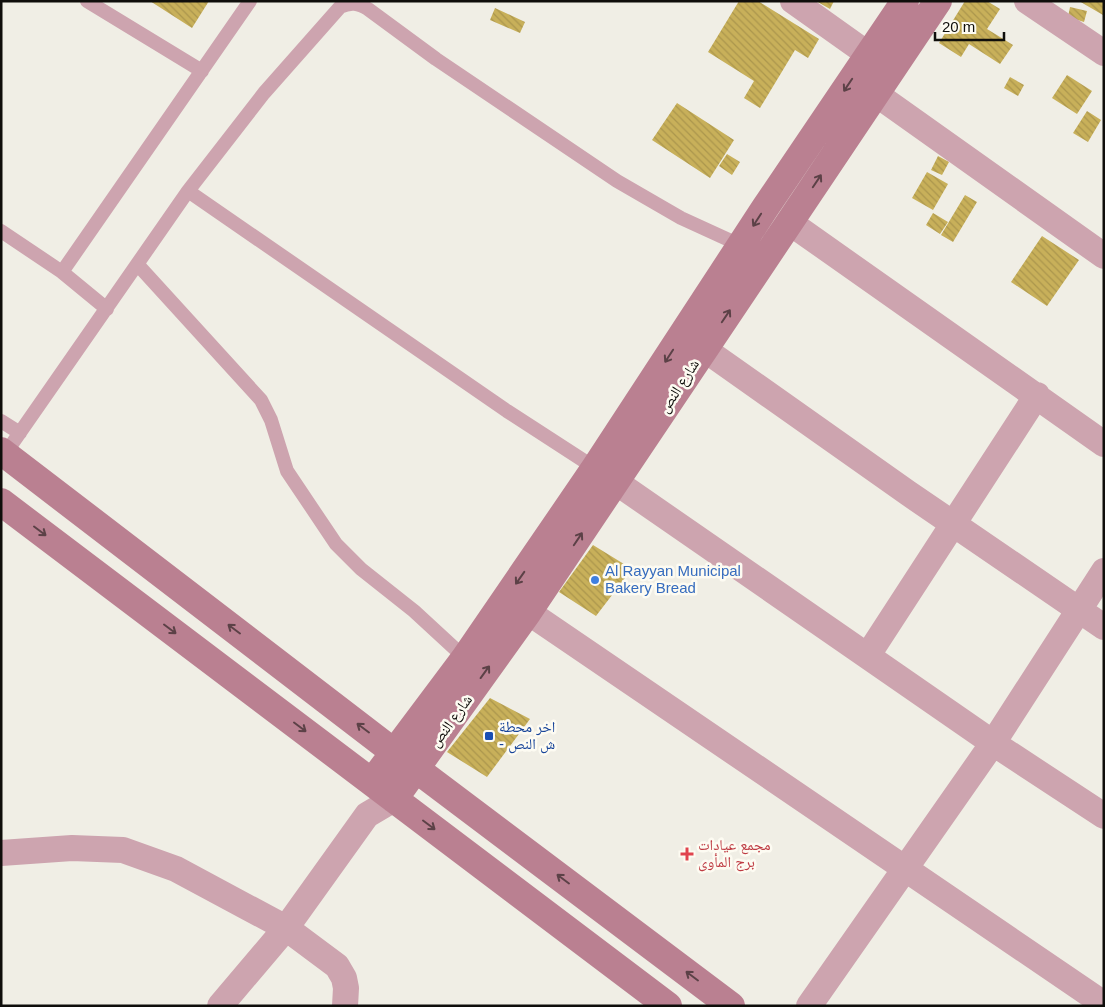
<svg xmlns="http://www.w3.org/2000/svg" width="1105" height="1007" font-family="Arial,'Noto Naskh Arabic',sans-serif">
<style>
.building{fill:url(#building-back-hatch)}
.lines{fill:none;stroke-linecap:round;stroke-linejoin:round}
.service{stroke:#cda4af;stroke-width:14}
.minor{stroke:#cda4af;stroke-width:26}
.secondary{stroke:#ba8091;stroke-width:28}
.oneway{stroke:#5c4147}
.shop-dot{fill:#3f7fe0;stroke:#fdfbf2;stroke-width:2}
.transit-dot{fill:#1a4fb4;stroke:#fdfbf2;stroke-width:2}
.health-dot{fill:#e0444e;stroke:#fdfbf2;stroke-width:2}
.labels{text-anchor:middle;stroke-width:5;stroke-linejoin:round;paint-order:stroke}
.street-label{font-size:15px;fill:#0f0e0b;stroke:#fdfbf2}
.shop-label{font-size:15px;fill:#366cbe;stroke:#fdfbf2;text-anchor:start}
.transit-label{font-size:15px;fill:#164399;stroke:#fdfbf2;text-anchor:start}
.health-label{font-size:15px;fill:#be3a42;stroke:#fdfbf2;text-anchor:start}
</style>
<defs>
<pattern id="building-back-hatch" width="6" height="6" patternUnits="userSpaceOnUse" patternTransform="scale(1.25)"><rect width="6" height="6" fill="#c8b05a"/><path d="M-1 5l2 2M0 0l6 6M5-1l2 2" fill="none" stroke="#ab964d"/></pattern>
</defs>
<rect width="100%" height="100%" fill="#f0eee5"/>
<path class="building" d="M150,1H209L192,28Z
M739,1H758L819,39L808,58L795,50L760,108L744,98L754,81L708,52Z
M816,1H834L830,9Z
M965,1H987L1000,9L987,29L1013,45L1000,64L969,44L961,57L939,43Z
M1079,1H1104V13L1103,15Z
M1070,7L1087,11L1084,22L1068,17Z
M495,8L525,22L520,33L490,20Z
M1067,75L1092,91L1077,114L1052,98Z
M1010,77L1024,85L1018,96L1004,88Z
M677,103L734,140L710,178L652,140Z
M1087,111L1101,120L1088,142L1073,133Z
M727,154L740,162L732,175L719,166Z
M938,156L949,162L942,175L931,170Z
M927,172L948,184L933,210L912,198Z
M965,195L977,202L953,242L941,235Z
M933,213L948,222L940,234L926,225Z
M1042,236L1079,260L1047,306L1011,282Z
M593,545L632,569L596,616L559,592Z
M490,698L530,719L487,777L447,752Z"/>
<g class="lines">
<path class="service" d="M87,1L202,71
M188,191L507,411L595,468
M1,231L62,272L250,1
M138,265L261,400L271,420L287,471L336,544L361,569L414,611L465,658
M62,272L107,309
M1,421L20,433
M5,454L188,191L264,93L340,7C351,2 358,3 368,9L436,59L617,181L681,218L740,245"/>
<path class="minor" d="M793,1L869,55
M1027,1L1104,53
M876,94L1104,256
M789,222L1104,444
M704,349L908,493L1104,627
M597,469L993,743L1104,816
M528,612L1104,1004
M868,655L1037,395
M1,853L72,848L123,850L176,869L286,928L337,966L344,978L346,988L345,1006
M220,1006L286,928L367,815L394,799
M809,1006L993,743L1104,571"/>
<path class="secondary" d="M1,451L416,769L731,1006
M1,502L668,1006
M372,782L465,658L595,468L765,208L905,1
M394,799L528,612L938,1"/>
</g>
<defs><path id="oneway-shaft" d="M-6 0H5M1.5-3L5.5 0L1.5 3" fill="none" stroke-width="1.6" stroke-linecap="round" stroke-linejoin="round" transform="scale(1.25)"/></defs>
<g class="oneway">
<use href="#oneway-shaft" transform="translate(848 85) rotate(124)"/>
<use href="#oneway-shaft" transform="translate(817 181) rotate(-56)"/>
<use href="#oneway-shaft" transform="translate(757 220) rotate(123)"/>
<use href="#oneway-shaft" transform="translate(726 316) rotate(-56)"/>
<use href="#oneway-shaft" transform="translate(669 356) rotate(123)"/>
<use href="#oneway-shaft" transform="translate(40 531) rotate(37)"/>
<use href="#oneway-shaft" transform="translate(578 539) rotate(-56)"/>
<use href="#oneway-shaft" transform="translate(520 578) rotate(125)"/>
<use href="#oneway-shaft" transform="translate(170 629) rotate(37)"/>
<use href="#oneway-shaft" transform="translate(234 629) rotate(-143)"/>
<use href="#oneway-shaft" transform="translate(485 672) rotate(-54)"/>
<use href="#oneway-shaft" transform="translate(300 727) rotate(37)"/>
<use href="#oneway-shaft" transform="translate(363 728) rotate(-143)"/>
<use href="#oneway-shaft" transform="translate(429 825) rotate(37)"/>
<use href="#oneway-shaft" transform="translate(563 879) rotate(-143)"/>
<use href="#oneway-shaft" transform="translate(692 976) rotate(-143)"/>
</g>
<circle class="shop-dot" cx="595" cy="580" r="5"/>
<rect class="transit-dot" x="484" y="731" width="10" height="10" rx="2.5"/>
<path class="health-dot" d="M684.5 846.5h5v5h5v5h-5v5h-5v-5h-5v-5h5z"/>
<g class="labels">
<g class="street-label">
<text transform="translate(679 386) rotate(-57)" y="5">شارع النص</text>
<text transform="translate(451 721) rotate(-54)" y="5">شارع النص</text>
</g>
<g class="shop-label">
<text x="605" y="576">Al Rayyan Municipal<tspan x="605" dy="17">Bakery Bread</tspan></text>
</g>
<g class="transit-label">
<text x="499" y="732">اخر محطة<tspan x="499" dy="17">- ش النص</tspan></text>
</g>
<g class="health-label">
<text x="698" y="850">مجمع عيادات<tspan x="698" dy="17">برج المأوى</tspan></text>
</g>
</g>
<rect width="1105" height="1007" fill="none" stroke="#0f0e0b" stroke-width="5"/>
<path d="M935 32v8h69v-8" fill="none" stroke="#0f0e0b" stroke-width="2.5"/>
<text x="942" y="32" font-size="15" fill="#0f0e0b" stroke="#fdfbf2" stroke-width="4" paint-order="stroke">20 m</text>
</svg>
